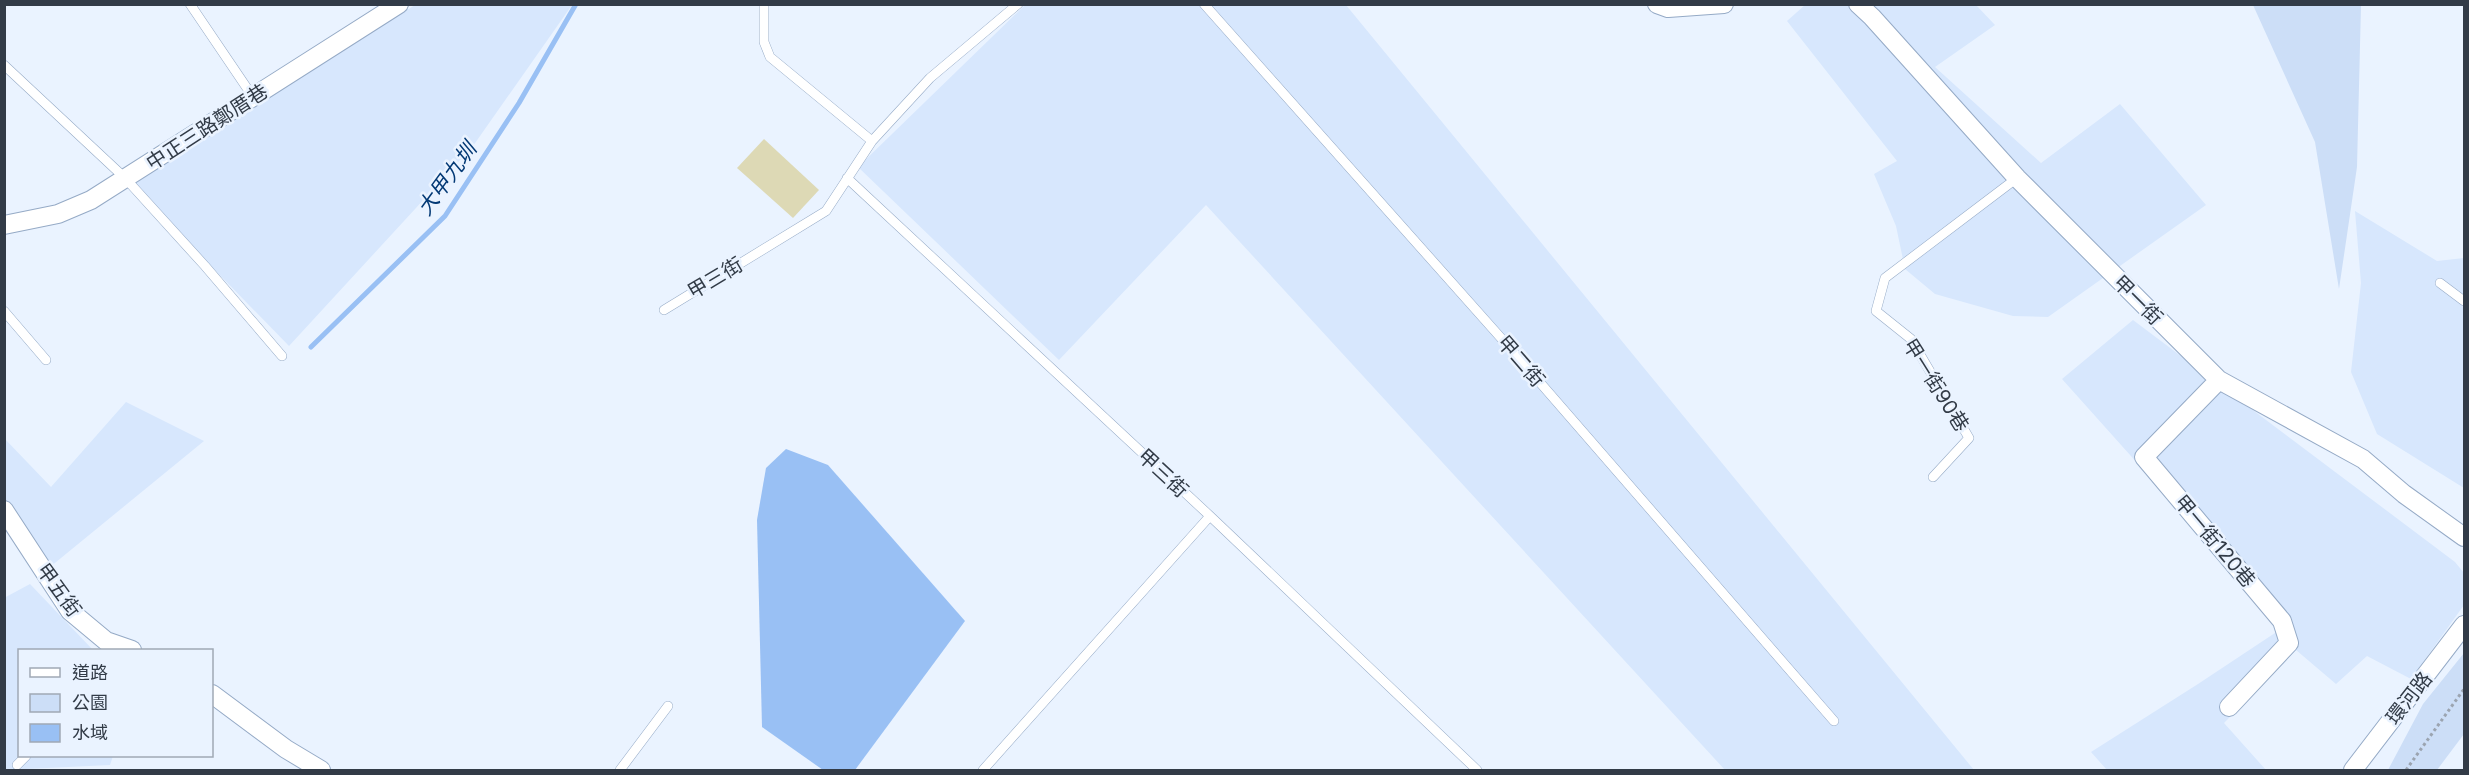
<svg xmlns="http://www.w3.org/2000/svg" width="2469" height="775" font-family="Inter,'Noto Sans TC',sans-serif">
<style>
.built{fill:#d7e7fd}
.green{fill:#ccdef7}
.water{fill:#99c0f4}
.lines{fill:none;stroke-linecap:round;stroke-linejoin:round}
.stream{stroke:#99c0f4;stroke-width:5}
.building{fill:#ddd9b5}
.service-casing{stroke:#95aac6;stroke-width:10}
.minor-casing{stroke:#95aac6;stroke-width:20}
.path{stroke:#9ba4b0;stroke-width:3;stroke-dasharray:3 3;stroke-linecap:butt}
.service{stroke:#fff;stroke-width:9}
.minor{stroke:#fff;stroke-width:18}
.labels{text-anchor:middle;stroke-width:5;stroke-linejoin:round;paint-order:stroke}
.street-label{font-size:20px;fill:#323b47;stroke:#eaf3ff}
.water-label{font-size:21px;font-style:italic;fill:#033975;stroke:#eaf3ff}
</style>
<rect width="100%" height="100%" fill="#eaf3ff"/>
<path class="built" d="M415,5H572L473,146L289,346L132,185Z
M1025,5H1346L1974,770H1725L1206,205L1059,360L858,167Z
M1805,5H1976L1995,25L1935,67L2041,163L2120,104L2206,205L2048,317L2013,316L1935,294L1905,269L1896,226L1874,174L1897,161L1787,21Z
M2355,211L2437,261L2464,258V488L2377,434L2351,372L2361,283Z
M2133,320L2455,562L2464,573V605L2411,679L2367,656L2336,684L2296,650L2224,723L2266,770H2107L2091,752L2198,684L2284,627L2062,379Z
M126,402L204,441L50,567L5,510L4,438L51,487Z
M30,584L93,650H20V756H113L110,765L5,770L4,598Z"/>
<path class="green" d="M2253,5H2361L2357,167L2339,289L2315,142Z
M2464,653V734L2437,770H2388L2423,704Z"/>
<path class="water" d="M786,449L828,465L965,621L855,770H823L762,727L757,520L766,468Z"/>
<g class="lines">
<path class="stream" d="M311,347L445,216L519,103L576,4"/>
</g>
<path class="building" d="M764,139L819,190L793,218L737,168Z"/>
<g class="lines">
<defs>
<path id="service" d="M190,4L253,97
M764,4V42L770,57L872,141
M1204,4L1517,356L1834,721
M4,65L126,179L205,266L282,356
M847,178L1210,516L1477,770
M2440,283L2464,301
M664,310L826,211L872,141L930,78L1018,4
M4,311L46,360
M1933,477L1969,438L1911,339L1876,311L1885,278L2017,178
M17,765L26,756
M620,770L668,706
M983,770L1210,516"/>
<path id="minor" d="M1657,4L1668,8L1724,4
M1858,4L1872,17L2017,178L2219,380L2363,459L2404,494L2464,537
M4,225L58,214L91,200L399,4
M2219,380L2144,457L2282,621L2289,643L2229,707
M4,510L70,611L106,641L132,650
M212,694L286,749L321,770
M2353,770L2464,625"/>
</defs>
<use href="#service" class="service-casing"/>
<use href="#minor" class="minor-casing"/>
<path class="path" d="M2406,770L2464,689"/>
<use href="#service" class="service"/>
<use href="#minor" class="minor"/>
</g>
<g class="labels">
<g class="street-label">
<text transform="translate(207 127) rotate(-33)" y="7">中正三路鄭厝巷</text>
<text transform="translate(715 278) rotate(-31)" y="7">甲三街</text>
<text transform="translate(2138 300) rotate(45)" y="7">甲一街</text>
<text transform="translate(1521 361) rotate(49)" y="7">甲二街</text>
<text transform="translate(1936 385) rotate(58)" y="7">甲一街90巷</text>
<text transform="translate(1163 473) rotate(43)" y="7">甲三街</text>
<text transform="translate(2215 541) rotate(50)" y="7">甲一街120巷</text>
<text transform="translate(59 590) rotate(54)" y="7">甲五街</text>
<text transform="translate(2409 698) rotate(-52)" y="7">環河路</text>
</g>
<g class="water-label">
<text transform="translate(447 179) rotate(-54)" y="7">大甲九圳</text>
</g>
</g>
<rect width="2469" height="775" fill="none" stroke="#323b47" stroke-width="12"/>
<rect x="18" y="649" width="195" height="108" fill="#eaf3ff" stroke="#a0a9b5" stroke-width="1.5"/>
<rect x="30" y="668" width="30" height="9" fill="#ffffff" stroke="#a0a9b5" stroke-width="1.5"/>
<text x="72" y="679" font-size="18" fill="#323b47">道路</text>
<rect x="30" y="694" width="30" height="18" fill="#ccdef7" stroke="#a0a9b5" stroke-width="1.5"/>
<text x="72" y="709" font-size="18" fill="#323b47">公園</text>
<rect x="30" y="724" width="30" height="18" fill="#99c0f4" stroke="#a0a9b5" stroke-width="1.5"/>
<text x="72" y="739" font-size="18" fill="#323b47">水域</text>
</svg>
